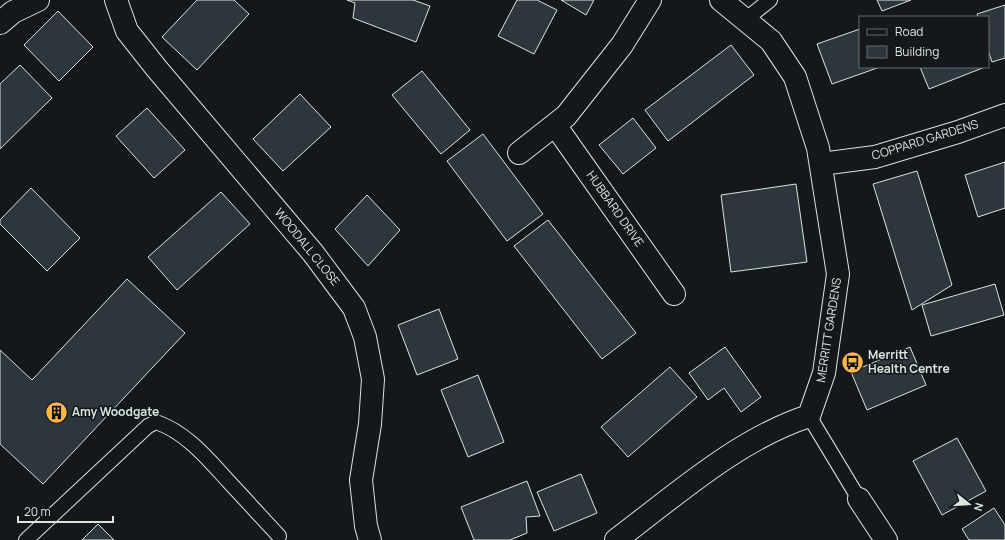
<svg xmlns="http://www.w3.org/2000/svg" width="1005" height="540" font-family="Manrope,sans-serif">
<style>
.building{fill:#2c363c;stroke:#d8e6dc}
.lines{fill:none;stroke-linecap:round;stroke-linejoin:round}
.service-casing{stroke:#d8e6dc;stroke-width:16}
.minor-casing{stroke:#d8e6dc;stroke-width:24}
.service{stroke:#14181c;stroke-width:14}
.minor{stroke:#14181c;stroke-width:22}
.labels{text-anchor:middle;stroke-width:3;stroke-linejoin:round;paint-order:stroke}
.street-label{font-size:12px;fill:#d8e6dc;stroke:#14181c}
.poi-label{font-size:12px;font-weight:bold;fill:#d8e6dc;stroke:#14181c;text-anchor:start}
</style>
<rect width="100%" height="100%" fill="#14181c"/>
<path class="building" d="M197,0H234L249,14L197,70L162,37Z
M347,0H413L430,6L416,42L353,18L355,3Z
M517,0H537L557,10L534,54L498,36Z
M561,0H594L586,15Z
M877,0H911L882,11Z
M1005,5V58L992,62L988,50V17H978L977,14Z
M58,11L93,47L59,81L24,45Z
M860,29V67H880L832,84L817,44Z
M731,45L754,75L668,141L645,110Z
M20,65L52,98L0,149V84Z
M920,67H985L929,89Z
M422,71L470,130L441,154L392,95Z
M300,94L331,127L283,171L253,139Z
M147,108L185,150L154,178L116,136Z
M633,118L656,148L623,174L599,145Z
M483,134L543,214L507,241L447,161Z
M1005,162V208L978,217L965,175Z
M917,171L952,285L912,310L873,184Z
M796,184L807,262L731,272L721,195Z
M31,188L80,238L47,271L0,224V220Z
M221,192L250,224L177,290L148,257Z
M367,195L400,230L368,266L335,229Z
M548,220L636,333L602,359L514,246Z
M127,279L185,333L43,484L0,444V350L32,380Z
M995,284L1004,315L931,336L922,305Z
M439,309L458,359L417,375L398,325Z
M725,347L761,397L741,412L724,388L708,400L689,373Z
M910,347L926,385L867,410L851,372Z
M670,367L697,397L628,457L601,427Z
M478,375L504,442L468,457L441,390Z
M957,438L986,491L942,515L913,461Z
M581,474L597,513L554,531L537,492Z
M527,481L540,516L526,517L527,533L510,540H474L461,507Z
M994,508L1005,525V540H969L962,529Z
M98,524L114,540H82Z"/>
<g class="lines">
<defs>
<path id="service" d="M745,20L770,0
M809,416L859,499
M26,540L148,426L156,422C186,432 208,459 229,482C246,500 262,518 279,536"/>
<path id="minor" d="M116,0L127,31L157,69L313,253L354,308L365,337L373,379L370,424L361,480L366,526L370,540
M0,23L13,12L38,0
M555,125L674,294
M519,153L566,116L622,45L650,0
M821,164L875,157L958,132L1005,115
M859,499L886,540
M616,540C676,495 738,439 809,416L824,373L838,274L818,148L795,77L771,41L721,0"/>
</defs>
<use href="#service" class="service-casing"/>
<use href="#minor" class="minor-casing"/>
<use href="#service" class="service"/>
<use href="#minor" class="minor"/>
</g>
<defs>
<symbol id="bus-disc" viewBox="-11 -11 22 22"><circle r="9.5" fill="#ffb74d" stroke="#14181c"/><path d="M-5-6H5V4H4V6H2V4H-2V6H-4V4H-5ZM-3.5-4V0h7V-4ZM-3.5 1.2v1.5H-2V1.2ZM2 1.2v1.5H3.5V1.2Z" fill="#111"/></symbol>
<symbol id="building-disc" viewBox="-11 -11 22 22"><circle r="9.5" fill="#ffb74d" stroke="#14181c"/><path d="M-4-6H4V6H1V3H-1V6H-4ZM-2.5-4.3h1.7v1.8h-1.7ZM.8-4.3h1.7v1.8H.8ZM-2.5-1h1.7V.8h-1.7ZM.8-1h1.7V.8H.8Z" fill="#111"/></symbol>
</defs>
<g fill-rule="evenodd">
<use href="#bus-disc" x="840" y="350" width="25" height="25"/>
<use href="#building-disc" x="44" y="400" width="25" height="25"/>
</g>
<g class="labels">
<g class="street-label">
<text transform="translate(925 140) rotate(-17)" y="4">COPPARD GARDENS</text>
<text transform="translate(615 209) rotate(55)" y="4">HUBBARD DRIVE</text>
<text transform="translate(307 247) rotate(51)" y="4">WOODALL CLOSE</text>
<text transform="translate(829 330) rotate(-81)" y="4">MERRITT GARDENS</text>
</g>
<g class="poi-label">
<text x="868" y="359">Merritt<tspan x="868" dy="14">Health Centre</tspan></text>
<text x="72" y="416">Amy Woodgate</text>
</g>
</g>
<rect x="859" y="16" width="130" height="52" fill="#14181c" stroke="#626a69"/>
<rect x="867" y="29" width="20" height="6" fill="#14181c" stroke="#626a69"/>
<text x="895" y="36" font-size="12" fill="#d8e6dc">Road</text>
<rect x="867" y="46" width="20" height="12" fill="#2c363c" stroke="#626a69"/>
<text x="895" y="56" font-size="12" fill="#d8e6dc">Building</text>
<g transform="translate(969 504) rotate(107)" stroke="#14181c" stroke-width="3" paint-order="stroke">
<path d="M0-3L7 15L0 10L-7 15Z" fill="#d8e6dc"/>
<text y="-6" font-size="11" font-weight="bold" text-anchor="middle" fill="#d8e6dc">N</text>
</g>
<path d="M18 516v6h95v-6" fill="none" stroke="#d8e6dc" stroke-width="2"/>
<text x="24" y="516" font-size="12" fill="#d8e6dc" stroke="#14181c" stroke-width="3" paint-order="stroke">20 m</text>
</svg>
